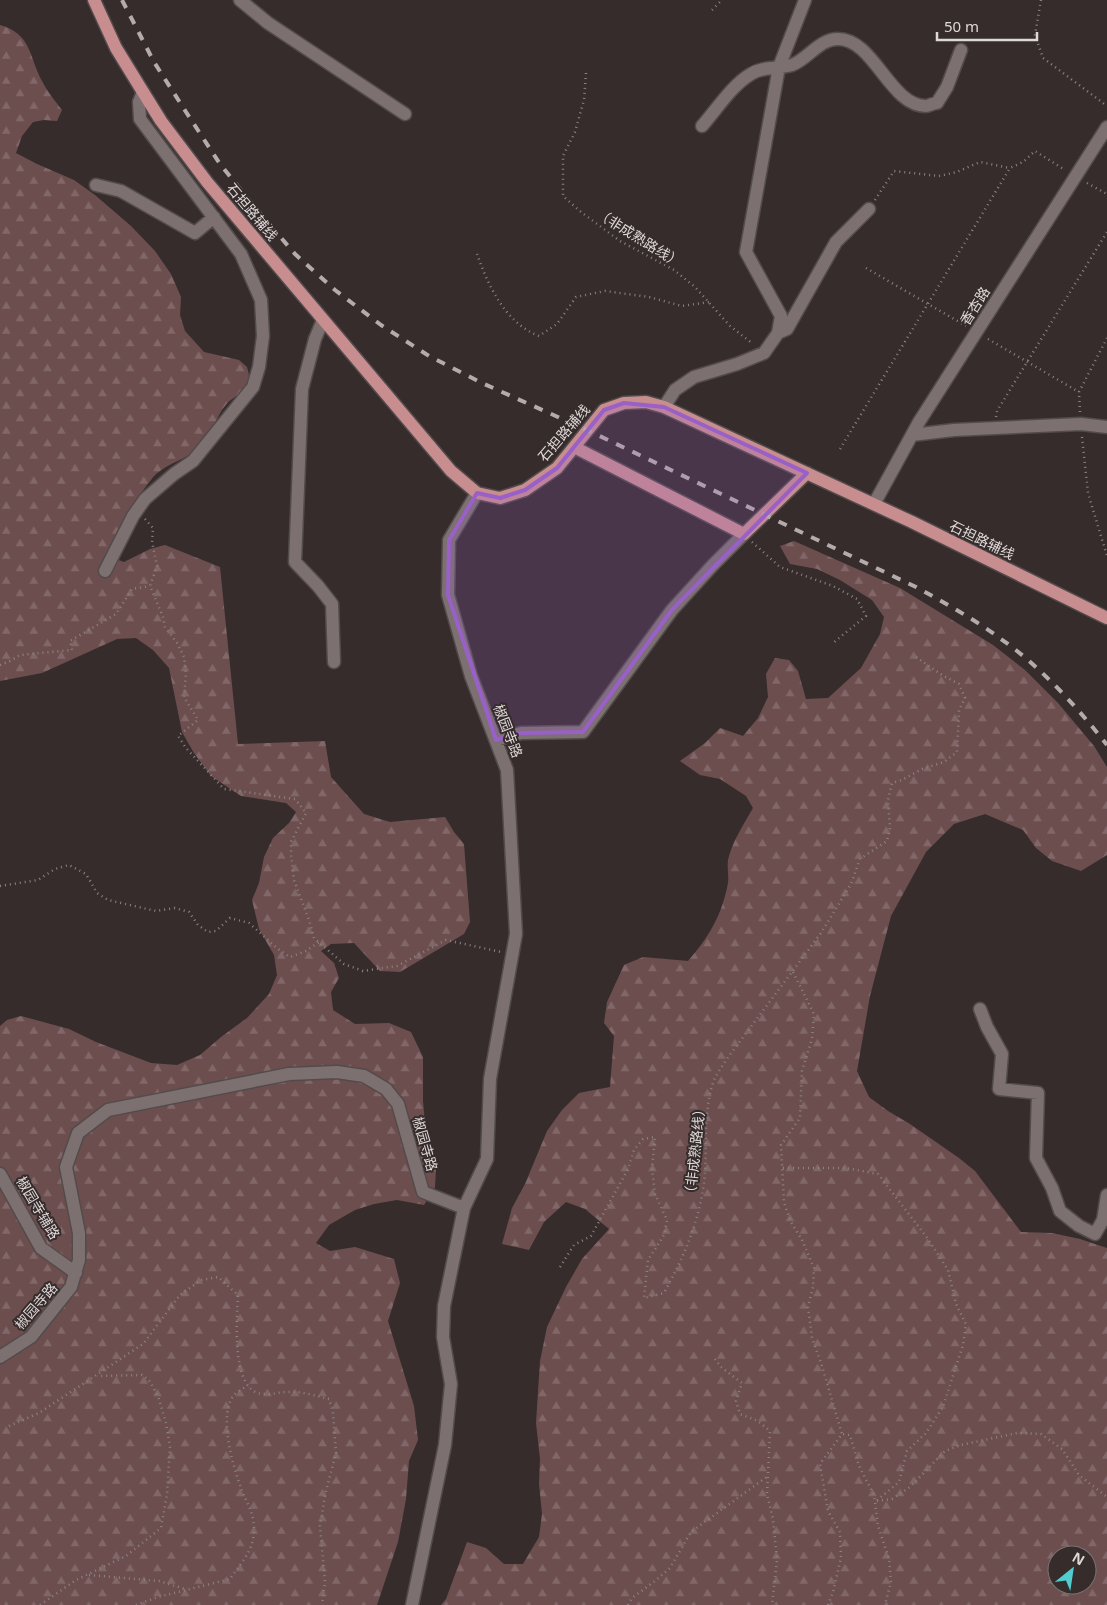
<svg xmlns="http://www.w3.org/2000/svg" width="1107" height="1605" font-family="'Noto Sans','Noto Sans SC',sans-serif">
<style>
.forest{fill:url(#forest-firs);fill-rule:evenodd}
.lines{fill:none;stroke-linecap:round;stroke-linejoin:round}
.minor-casing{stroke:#534b4b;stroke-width:15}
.major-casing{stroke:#534b4b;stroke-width:15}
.path{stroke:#8c8484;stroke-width:2.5;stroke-dasharray:1 4;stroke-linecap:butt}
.minor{stroke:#7c7070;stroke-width:12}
.major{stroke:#c78d8f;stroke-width:12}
.rail{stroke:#b4acac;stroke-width:4;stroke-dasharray:9 9;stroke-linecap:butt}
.marked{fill:#9960c7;fill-opacity:0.2;stroke:#9960c7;stroke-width:4;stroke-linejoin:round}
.labels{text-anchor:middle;stroke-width:4;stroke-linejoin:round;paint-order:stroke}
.street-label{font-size:14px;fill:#dfd8d9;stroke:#362c2c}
</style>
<defs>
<pattern id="forest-firs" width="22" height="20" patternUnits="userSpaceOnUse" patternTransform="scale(1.25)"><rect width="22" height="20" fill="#6d4e4f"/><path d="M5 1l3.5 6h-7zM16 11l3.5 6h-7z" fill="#816768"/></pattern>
</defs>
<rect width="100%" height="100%" fill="#362c2c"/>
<path class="forest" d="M0,25C32,34 29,57 42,81C47,91 55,101 62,110L57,121L44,120L33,122L22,136L16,153L37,164L74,180L95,195L131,226L155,251L171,274L181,297L180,315L185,331L204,352L239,360L247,367C248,371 250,377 249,382C245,394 232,396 225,406C214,419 214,436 199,448C186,459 169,463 156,474C152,478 148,484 144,489C128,510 116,532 110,557L124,562L150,549L165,545L220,567L238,744L325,741L331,777L364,814L390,822L445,817L454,832L464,844L470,922L464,934L400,972L380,971L354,943L331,944L321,951L334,963L339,978L331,992L333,1010L355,1024L389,1023L411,1032L423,1057V1101L426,1136L436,1169L435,1187L424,1205L397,1200L374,1204L355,1210L329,1225L316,1243L330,1251L355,1247L394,1259L400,1283L388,1321L414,1406L418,1440L409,1461L406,1499L398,1542L377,1605H0V1026L7,1020L21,1016L69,1029L96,1042L151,1063L177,1065L200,1055L221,1037L247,1018L269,994L277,975L274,955L259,929L252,900L259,883L264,857L273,838L289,823L296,812L286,803L241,796L211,776L194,753L182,732L169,668L153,650L136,638L117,639L42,673L0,681Z
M794,541L900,588L993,645L1025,670L1058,703L1094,746L1107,767V855L1081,871L1052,861L1036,848L1023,830L985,814L954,824L926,852L891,916L870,996L857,1071L869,1097L888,1111L910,1124L959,1158L975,1171L1021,1232L1052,1233L1080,1239L1107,1248V1605H441L446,1599L467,1542L486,1548L504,1564H523L539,1537L542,1514L539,1484L540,1459L536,1423L540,1361L547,1327L566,1287L582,1259L609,1229L585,1209L566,1202L544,1222L529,1250L502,1244L512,1208L525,1184L547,1131L562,1110L579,1093L610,1087L614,1036L604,1023L607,1002L624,965L643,957L688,961C709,937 722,915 728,883C729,876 727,868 728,860C732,842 744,824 753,808L746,796L720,779L700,775L680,761L705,743L720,728L743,736L758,718L768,697L766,674L775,658L789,660L798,671L806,699L828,698L861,668L880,634L884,617L872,600L840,580L817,569L790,564L780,546ZM1057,1555H1087V1585H1057Z"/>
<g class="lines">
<defs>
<path id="minor" d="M240,0L268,23L405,114
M702,126C717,109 732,85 751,74C763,66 779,69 792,65C808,59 819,39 838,39C874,39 890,106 926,106C929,106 933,103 937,103L947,87L961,50
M96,185L121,191L195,233L214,217
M323,320L315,339L302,389L295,562L318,586L332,604L334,662
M778,333L787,329L836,242L869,209
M664,407L675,390L694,377L737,364L764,353L778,333L781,316L746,252L779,67L805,0
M912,435L954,430L1081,424L1107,427
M874,504L919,422L1107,127
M105,571L133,516L145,499L174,474L193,461L253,387L259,367L263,336L261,300L241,254L140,119L139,102L143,92
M496,740L521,733L583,732L672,610L713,565L744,534
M980,1009L987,1027L1002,1054L999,1089L1038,1093L1036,1158L1052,1188L1060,1211L1079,1226L1095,1234L1103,1220L1107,1195
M0,1174L41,1248L76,1273
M0,1357L31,1337L71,1287L79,1260V1233L66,1167L78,1133L108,1110L289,1074L337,1072L364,1076L386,1089L398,1104L423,1192L464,1208L487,1159L490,1079L516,934L507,770L471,676L448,595L449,540L477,493
M412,1605L445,1445L451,1384L443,1337L444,1306L464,1208"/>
<path id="major" d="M94,0L116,48L143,92L161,121L207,182L451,471L477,493L500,498L525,490L557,468L604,410L624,403L646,402L664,407L912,522L1107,618
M574,447L744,534L807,473"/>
</defs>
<use href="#minor" class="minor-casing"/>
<use href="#major" class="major-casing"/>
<path class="path" d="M1041,0L1035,35L1043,58L1107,106
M712,10L722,0
M586,73L584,100L575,132L563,156V196L581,212L620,241L674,270L695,287L730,326L753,344
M1087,183L1107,194
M875,200L894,171L939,176L957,172L980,162L1010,168
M477,254C488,285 505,323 539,336L557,324L576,297L605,291L649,297L682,306L709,302
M866,268L966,326
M988,339L1079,392
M1080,412L1079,392L1107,338
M996,417L997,411L1107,232
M1082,437L1088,493L1107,556
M840,449L1010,168L1023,162L1035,151L1065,170
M145,519L153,528L152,542L157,566L150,586L163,617L165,627L177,643L184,657L186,674L184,697L198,720L178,736L186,748L224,789L295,799L306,813L291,842V854L294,880L309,920L314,938L344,964L363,971L397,966L446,940L501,952
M752,542L780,567L833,586L857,599L866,616L833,643
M0,665L10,661L20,655L72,650L70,641L116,614L132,589L150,586
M0,886L38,880L55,869L69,865L86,874L97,893L108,900L156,911L175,908L189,912L198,925L208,932L216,931L230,918L249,923L278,949L290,957L306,951L319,942
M793,972L814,1014L812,1039L802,1071L800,1118L781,1145L784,1203L791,1222L802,1240L814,1268L813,1287L808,1307L812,1338L822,1366L842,1434
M783,1168H846L878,1174L928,1239L948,1270L956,1304L966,1324L963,1345L943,1407L926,1433L907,1451L899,1482L875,1502
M560,1267L574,1245L591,1236L628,1169L634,1150L643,1139L655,1137L652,1169L655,1194L667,1220L664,1235L648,1260L644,1298L664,1293C684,1256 698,1225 704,1183C708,1149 702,1113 714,1080C717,1073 722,1067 726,1060L821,933L851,884L860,859L887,841L890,828L888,800L892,783L902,780L922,769L944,762L957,752L959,710L965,698L959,684L942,675L916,657
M715,1359L721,1367L742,1383L736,1401L740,1414L758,1421L770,1431L767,1494L773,1519L777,1560L772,1605
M9,1426L39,1413L143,1344L180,1295L201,1280L218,1277L238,1295C237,1318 230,1394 264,1394C272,1395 279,1392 287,1392C301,1391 316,1396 329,1399L333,1412L336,1453L325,1495L320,1526L325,1582L322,1605
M877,1501L892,1499L910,1487L945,1451L961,1445L1017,1433L1041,1434L1062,1449L1079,1475L1107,1497
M89,1575L159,1581L185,1589
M40,1605L76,1580L126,1556L161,1528L167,1494L170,1447L166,1423L158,1396L149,1380L142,1375L97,1376
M136,1605L158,1597L230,1579C238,1567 251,1553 253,1539C257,1516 248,1507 241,1488C233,1466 217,1413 235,1394C238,1391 244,1388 248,1386
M628,1605L632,1598L655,1581L670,1568L691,1532L768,1476
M828,1605L833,1592L841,1558L840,1532L828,1511L820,1464L842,1434L850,1435L859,1466L874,1495L878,1526L889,1559L891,1582L885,1605"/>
<use href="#minor" class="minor"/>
<use href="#major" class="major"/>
<path class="rail" d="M122,0L154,62L186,112L220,164L258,211L295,254L335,290L381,325L429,356L482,383L587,430L916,587C945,603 974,619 1001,639C1040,666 1078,708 1107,745"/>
</g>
<path class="marked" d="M624,403L664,407L807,473L672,610L583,732L521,733L496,740L448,595L449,540L477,493L500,498L525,490L557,468L604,410Z"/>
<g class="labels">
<g class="street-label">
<text transform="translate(252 212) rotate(50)" y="5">石担路辅线</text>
<text transform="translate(639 238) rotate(32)" y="5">（非成熟路线）</text>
<text transform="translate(975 306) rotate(-58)" y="5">香杏路</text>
<text transform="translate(564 433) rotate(-49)" y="5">石担路辅线</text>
<text transform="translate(982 540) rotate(26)" y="5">石担路辅线</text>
<text transform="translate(508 731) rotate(69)" y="5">椒园寺路</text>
<text transform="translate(425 1144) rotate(74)" y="5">椒园寺路</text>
<text transform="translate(695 1151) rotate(-84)" y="5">（非成熟路线）</text>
<text transform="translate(38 1208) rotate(59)" y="5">椒园寺辅路</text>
<text transform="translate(36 1306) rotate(-49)" y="5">椒园寺路</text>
</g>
</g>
<g transform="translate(1072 1570) rotate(30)"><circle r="24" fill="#362c2c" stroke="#7a7171"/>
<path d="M0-4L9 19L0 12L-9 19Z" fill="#52cdcf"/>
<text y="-8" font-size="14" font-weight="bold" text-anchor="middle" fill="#dfd8d9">N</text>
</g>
<path d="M937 32v8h100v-8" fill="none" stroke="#dfd8d9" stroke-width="2.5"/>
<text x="944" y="32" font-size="15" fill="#dfd8d9" stroke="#362c2c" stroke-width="4" paint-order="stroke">50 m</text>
</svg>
